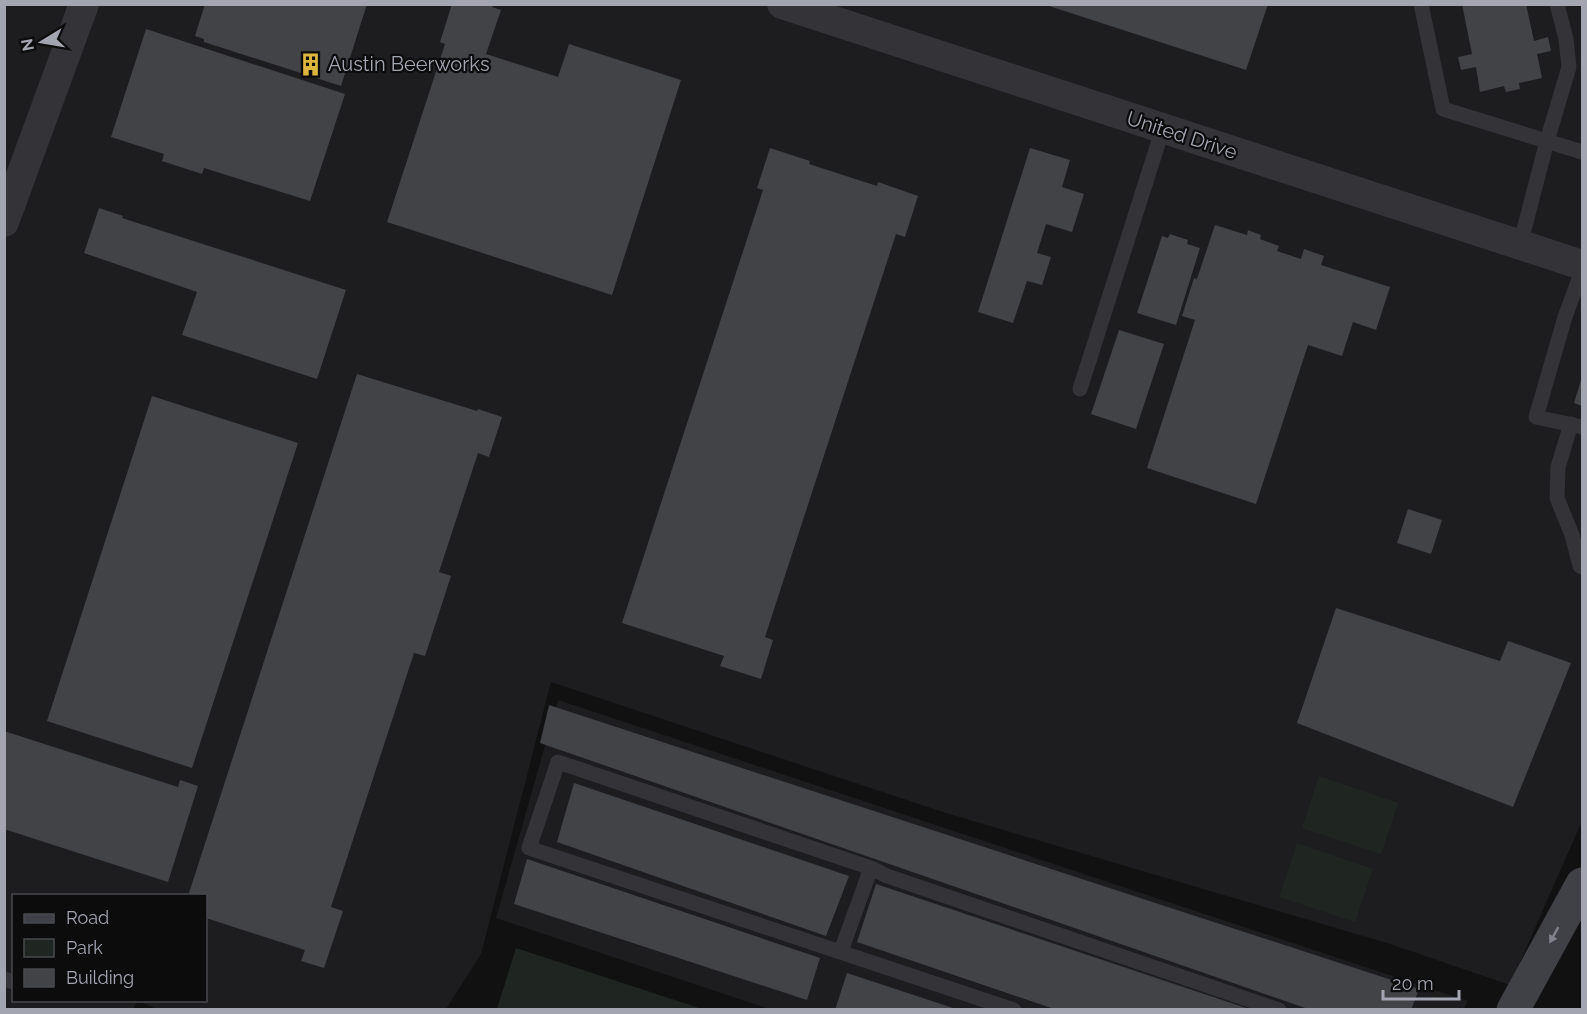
<svg xmlns="http://www.w3.org/2000/svg" width="1587" height="1014" font-family="Raleway,sans-serif">
<style>
.built{fill:#1d1d1f;fill-rule:evenodd}
.green{fill:#1f2621}
.building{fill:#424347}
.lines{fill:none;stroke-linecap:round;stroke-linejoin:round}
.lane{stroke:#343438;stroke-width:15}
.street{stroke:#343438;stroke-width:30}
.secondary{stroke:#404146;stroke-width:33}
.oneway{fill:#80838c}
.labels{text-anchor:middle;stroke-width:4.5;stroke-linejoin:round;paint-order:stroke}
.poi-label{font-size:20px;fill:#a3a6b1;stroke:#0c0c0d;text-anchor:start}
.street-label{font-size:20px;fill:#a3a6b1;stroke:#0c0c0d}
</style>
<rect width="100%" height="100%" fill="#111112"/>
<path class="built" d="M5,5H1582V821L1510,985L1390,944L946,813L551,682L481,954L446,1009L161,1010L137,1001L133,1009L5,1010ZM14,896H206V1000H14Z
M558,700L1468,1001L1463,1010L769,1009L496,918Z"/>
<path class="green" d="M1319,776L1398,803L1381,854L1302,828Z
M1297,843L1373,869L1355,922L1279,897Z
M516,948L702,1009H497Z"/>
<path class="building" d="M205,4H367L341,86L204,42V39L195,36Z
M452,4H493L492,7L501,10L486,54L558,77L569,44L681,80L612,295L387,222L445,44L440,42Z
M1043,4H1268L1246,70Z
M1462,4H1526L1534,41L1548,37L1551,51L1537,54L1542,78L1519,83L1520,89L1506,92L1504,86L1480,92L1476,67L1461,70L1458,57L1472,54Z
M146,29L345,94L310,201L204,168L202,174L162,161L164,154L111,137Z
M770,148L810,161L809,164L877,186L878,182L918,196L905,237L896,234L765,637L773,640L761,679L720,666L724,656L622,623L763,190L757,188Z
M1030,148L1070,160L1062,187L1084,194L1072,232L1046,224L1037,253L1051,257L1042,285L1027,281L1013,323L978,312Z
M99,208L123,216L122,218L346,290L317,379L182,335L197,292L84,253Z
M1215,225L1247,235L1248,230L1261,235L1260,239L1279,246L1277,251L1301,259L1304,249L1324,256L1321,265L1390,287L1376,330L1353,322L1342,356L1308,345L1256,504L1147,468L1195,320L1182,316L1194,278L1197,279Z
M1170,234L1188,240L1187,244L1200,248L1176,325L1137,313L1162,236L1168,238Z
M1119,330L1164,344L1136,429L1091,414Z
M357,374L477,411L478,409L502,417L489,457L478,453L439,572L451,576L425,656L414,653L331,907L343,911L324,968L301,961L305,950L206,918V896H188Z
M1582,377V406L1574,403Z
M152,396L298,443L192,768L47,721Z
M1408,509L1442,520L1431,554L1397,543Z
M1336,608L1500,661L1508,641L1571,663L1513,807L1297,723Z
M549,705L1419,989L1411,1010H1311L540,743Z
M4,731L178,787L180,780L198,786L168,882L4,829Z
M574,783L849,876L826,936L557,842Z
M527,859L820,958L807,1000L514,904Z
M876,884L1249,1009V1010H1057L857,942Z
M847,973L956,1009V1010H835Z"/>
<g class="lines">
<path class="lane" d="M1421,4L1443,109L1582,152
M1520,245L1547,141L1569,67L1566,39L1557,4
M1582,271L1565,317L1536,417L1582,427
M1080,389L1163,128
M1571,424L1558,467L1557,498L1572,535L1580,566L1582,567
M841,951L871,868
M4,979L14,982
M1014,1010L529,848L558,762L871,868L887,876L1279,1010"/>
<path class="street" d="M782,4L1582,265
M4,222L84,4"/>
<path class="secondary" d="M1513,1010L1582,884"/>
</g>
<defs><path id="oneway-solid" d="M-6-.8H1V-3.2L6.5 0L1 3.2V.8H-6Z" transform="scale(1.5)"/></defs>
<use class="oneway" href="#oneway-solid" transform="translate(1554 935) rotate(119)"/>
<defs>
<symbol id="building-bare" viewBox="-9 -9 18 18"><path d="M-4-6H4V6H1V3H-1V6H-4ZM-2.5-4.3h1.7v1.8h-1.7ZM.8-4.3h1.7v1.8H.8ZM-2.5-1h1.7V.8h-1.7ZM.8-1h1.7V.8H.8Z" fill="#ddb73d" stroke="#0c0c0d" stroke-width="2.5" paint-order="stroke"/></symbol>
</defs>
<g fill-rule="evenodd">
<use href="#building-bare" x="294" y="48" width="33" height="33"/>
</g>
<g class="labels">
<g class="poi-label">
<text x="328" y="71">Austin Beerworks</text>
</g>
<g class="street-label">
<text transform="translate(1182 135) rotate(18)" y="7">United Drive</text>
</g>
</g>
<rect width="1587" height="1014" fill="none" stroke="#a3a6b1" stroke-width="12"/>
<rect x="12" y="894" width="195" height="108" fill="#0c0c0d" stroke="#484a4f" stroke-width="1.5"/>
<rect x="24" y="914" width="30" height="9" fill="#404146" stroke="#484a4f" stroke-width="1.5"/>
<text x="66" y="924" font-size="18" fill="#a3a6b1">Road</text>
<rect x="24" y="939" width="30" height="18" fill="#1f2621" stroke="#484a4f" stroke-width="1.5"/>
<text x="66" y="954" font-size="18" fill="#a3a6b1">Park</text>
<rect x="24" y="969" width="30" height="18" fill="#424347" stroke="#484a4f" stroke-width="1.5"/>
<text x="66" y="984" font-size="18" fill="#a3a6b1">Building</text>
<g transform="translate(42 42) rotate(259)" stroke="#0c0c0d" stroke-width="4.5" paint-order="stroke">
<path d="M0-4.5L10 22L0 15L-10 22Z" fill="#a3a6b1"/>
<text y="-9" font-size="16" font-weight="bold" text-anchor="middle" fill="#a3a6b1">N</text>
</g>
<path d="M1383 990v9h76v-9" fill="none" stroke="#a3a6b1" stroke-width="3"/>
<text x="1392" y="990" font-size="18" fill="#a3a6b1" stroke="#0c0c0d" stroke-width="4.5" paint-order="stroke">20 m</text>
</svg>
